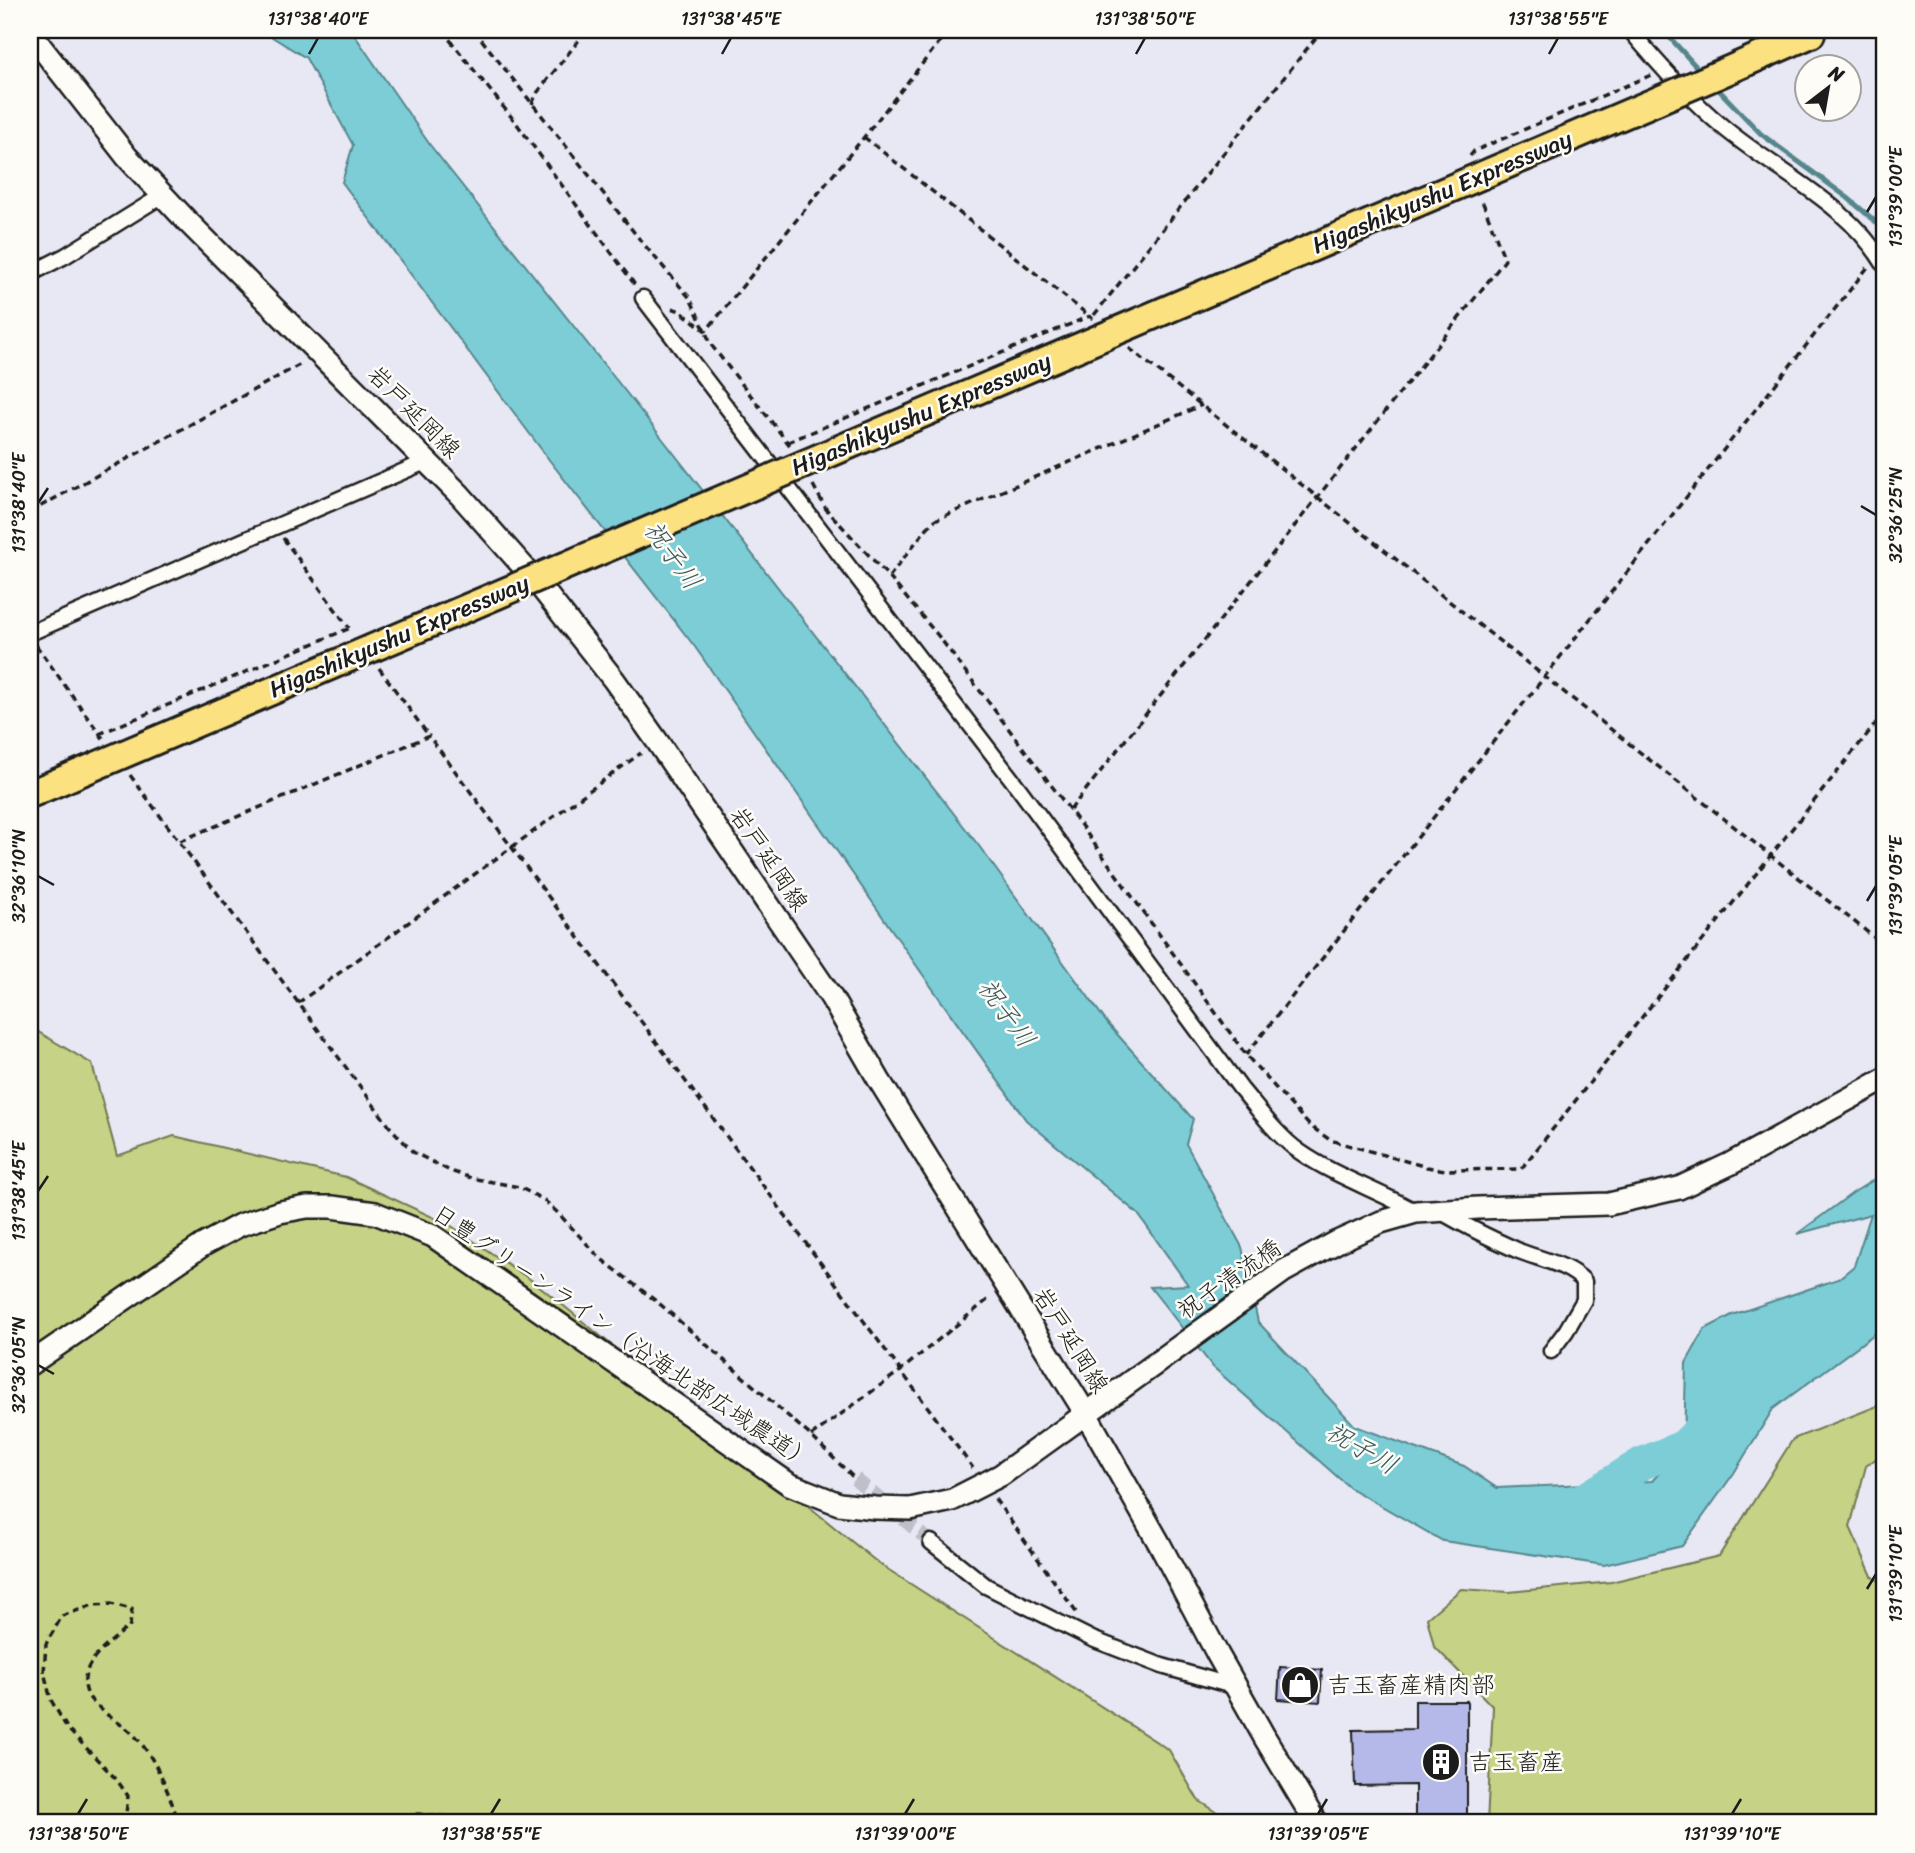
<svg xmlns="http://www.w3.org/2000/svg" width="1915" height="1853" font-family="Sriracha,'Klee One',sans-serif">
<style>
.green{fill:#c6d286;stroke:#717751;stroke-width:2}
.water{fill:#7dcdd7;stroke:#56868c;stroke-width:2}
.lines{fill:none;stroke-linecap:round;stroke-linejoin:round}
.stream{stroke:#56868c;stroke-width:5}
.river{stroke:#7dcdd7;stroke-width:33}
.building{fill:#b4b9ea;stroke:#1c1c1c;stroke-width:2}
.street-tunnel{stroke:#bebfc8;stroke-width:14;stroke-dasharray:14 7;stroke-linecap:butt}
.street-casing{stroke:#1c1c1c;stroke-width:19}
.secondary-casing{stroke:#1c1c1c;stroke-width:26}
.highway-casing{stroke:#1c1c1c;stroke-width:32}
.path{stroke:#1c1c1c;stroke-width:3.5;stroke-dasharray:7 5;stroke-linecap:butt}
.street{stroke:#fdfcf7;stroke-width:14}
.secondary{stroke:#fdfcf7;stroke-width:21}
.highway{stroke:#fbe180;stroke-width:26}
.highway-bridge-casing{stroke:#1c1c1c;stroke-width:32;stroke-linecap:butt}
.highway-bridge{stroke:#fbe180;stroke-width:26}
.ticks{fill:none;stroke:#1c1c1c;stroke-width:2.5}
.labels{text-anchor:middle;stroke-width:5;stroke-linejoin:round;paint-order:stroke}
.street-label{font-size:24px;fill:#1c1c1c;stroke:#fdfcf7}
.poi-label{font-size:24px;fill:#1c1c1c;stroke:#fdfcf7;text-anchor:start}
.water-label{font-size:26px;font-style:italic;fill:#3e5a5d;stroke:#fdfcf7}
.neatline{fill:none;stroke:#1c1c1c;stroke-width:2.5}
.ticks-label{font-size:18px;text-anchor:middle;fill:#1c1c1c}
</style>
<rect width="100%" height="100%" fill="#e7e8f3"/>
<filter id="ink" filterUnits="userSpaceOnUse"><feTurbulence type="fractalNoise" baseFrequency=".0143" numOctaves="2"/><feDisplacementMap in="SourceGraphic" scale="14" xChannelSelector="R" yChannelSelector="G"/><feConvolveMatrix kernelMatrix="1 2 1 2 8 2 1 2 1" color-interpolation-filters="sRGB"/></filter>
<g filter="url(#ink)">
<path class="green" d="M30,1027L92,1064L117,1156L174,1136L346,1177L450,1225L537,1284L878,1563L1169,1750L1198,1800L1234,1823H30Z
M1885,1403V1452L1866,1466L1850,1527L1872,1576L1885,1585V1823H1487L1493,1707L1434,1646L1427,1618L1461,1589L1509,1592L1611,1582L1719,1556L1793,1439Z"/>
<path class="water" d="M261,30H351L430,145L644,415L979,846L1108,1024L1193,1119L1186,1144L1242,1247L1258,1322L1355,1426L1464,1466L1497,1488L1652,1481L1684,1446L1686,1363L1705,1329L1732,1315L1838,1279L1854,1266L1871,1214L1797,1234L1854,1192L1885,1173V1326L1773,1409L1734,1473L1682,1546L1604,1565L1443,1541L1350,1488L1213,1367L1150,1287L1188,1285L1138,1214L1026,1120L937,995L695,647L550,461L342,182L353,145L306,58Z"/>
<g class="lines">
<path class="stream" d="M1663,30L1701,72
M1715,86L1761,134L1848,198L1883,228L1885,233"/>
<path class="river" d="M1572,1502L1585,1499L1641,1464L1684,1446L1715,1415"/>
</g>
<path class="building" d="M1280,1667L1322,1670L1320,1702L1278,1699Z
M1415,1701H1467V1823H1415V1785L1355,1786L1353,1730L1415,1729Z"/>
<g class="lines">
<path class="street-tunnel" d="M855,1479L931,1542"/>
<defs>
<path id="street" d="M1630,30C1658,64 1688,98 1723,127C1778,173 1847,202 1885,266
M30,274L65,256L163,195
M643,298L1020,790L1241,1089C1259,1110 1277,1136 1300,1152C1336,1177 1378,1190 1416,1212
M30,633L425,462
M1440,1211C1465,1226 1492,1239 1519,1251C1542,1260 1567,1264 1584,1281V1300L1566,1331L1551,1351
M931,1542L986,1586L1092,1639L1162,1666L1236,1687"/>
<path id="secondary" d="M30,33L127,157L186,220L460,495L536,581L614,680L657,741L831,997L879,1080L1086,1414L1159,1543L1218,1655L1265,1738L1316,1823
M30,1364L203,1245L240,1225L280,1212L307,1207H332L375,1213L433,1236L789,1484L839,1504L875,1508L910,1509L952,1500L1001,1475L1284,1271L1337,1242L1381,1222L1416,1212L1478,1208L1609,1204L1679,1188L1730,1164L1885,1079"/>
<path id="highway" d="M1715,76L1811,34"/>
</defs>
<use href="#street" class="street-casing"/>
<use href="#secondary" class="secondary-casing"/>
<use href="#highway" class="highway-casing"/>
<path class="path" d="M442,30L517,124L635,285
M474,30L641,241L690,298L712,346L792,448
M532,104L537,93L587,30
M864,137L1093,319
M1470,156L1474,151L1651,75
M672,308L680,311L706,331L864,137L949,30
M1094,315L1322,30
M1129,348L1885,946
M788,442L1090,316
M813,485L826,509L889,577L940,638L1070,810L1246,1055L1309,1125L1330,1140L1427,1167L1445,1170L1521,1169L1885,712
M30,512L301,364
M283,538L349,628
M889,577L927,528L935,520L1202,405
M36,645L105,741
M379,668L429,736
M99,734L350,628
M130,775L390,1127L413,1152L450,1171L471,1178L519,1187L544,1200L558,1213L600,1258L661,1305L811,1436L855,1479
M1070,810L1505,260L1481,198
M180,841L429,736L973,1468
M298,1003L641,753
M1246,1055L1868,267
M811,1436L900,1371L991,1297
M995,1499L1076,1612
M125,1823L128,1796L117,1780L67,1728L51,1700L44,1672L46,1644L62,1616L93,1605L111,1604L132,1609L130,1625C111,1643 72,1666 89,1697C92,1702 100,1708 104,1712C113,1720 125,1726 134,1735C157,1760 167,1789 178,1820L188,1823
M407,1823L417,1814L481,1820L493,1823"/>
<use href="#street" class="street"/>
<use href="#secondary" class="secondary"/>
<use href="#highway" class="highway"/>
<defs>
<path id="highway-bridge" d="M30,794L1715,76"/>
</defs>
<use href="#highway-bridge" class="highway-bridge-casing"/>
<use href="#highway-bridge" class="highway-bridge"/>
</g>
</g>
<path class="ticks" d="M309,54L318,38M722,54L731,38M1136,54L1145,38M1549,54L1558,38M1867,212L1876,197M38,503L48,488M1861,506L1876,515M38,876L54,885M1867,901L1876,886M38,1191L48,1176M38,1365L54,1374M1867,1589L1876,1574M78,1814L87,1799M491,1814L500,1799M905,1814L914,1799M1318,1814L1327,1799M1732,1814L1741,1799"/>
<defs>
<symbol id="shop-disc" viewBox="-11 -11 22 22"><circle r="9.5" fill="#1c1c1c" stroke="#fdfcf7"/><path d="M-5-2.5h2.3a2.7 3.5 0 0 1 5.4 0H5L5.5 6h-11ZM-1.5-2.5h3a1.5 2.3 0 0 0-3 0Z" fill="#fff"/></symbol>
<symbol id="building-disc" viewBox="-11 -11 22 22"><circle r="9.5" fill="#1c1c1c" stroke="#fdfcf7"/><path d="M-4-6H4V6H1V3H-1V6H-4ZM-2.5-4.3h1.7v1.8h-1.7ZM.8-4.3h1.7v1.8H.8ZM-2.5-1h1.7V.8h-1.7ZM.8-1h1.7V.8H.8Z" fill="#fff"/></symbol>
</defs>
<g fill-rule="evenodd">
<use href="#shop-disc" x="1278" y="1663" width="44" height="44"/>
<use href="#building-disc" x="1419" y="1740" width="44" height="44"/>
</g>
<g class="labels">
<g class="street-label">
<text transform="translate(1442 192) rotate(-23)" y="8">Higashikyushu Expressway</text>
<text transform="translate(414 412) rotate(45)" y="8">岩戸延岡線</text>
<text transform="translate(921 414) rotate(-23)" y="8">Higashikyushu Expressway</text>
<text transform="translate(399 636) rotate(-23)" y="8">Higashikyushu Expressway</text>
<text transform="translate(769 859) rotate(56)" y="8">岩戸延岡線</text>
<text transform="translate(1229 1279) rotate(-35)" y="8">祝子清流橋</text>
<text transform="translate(623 1337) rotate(34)" y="8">日豊グリーンライン（沿海北部広域農道）</text>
<text transform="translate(1071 1340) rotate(58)" y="8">岩戸延岡線</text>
</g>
<g class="poi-label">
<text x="1327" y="1693">吉玉畜産精肉部</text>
<text x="1468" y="1770">吉玉畜産</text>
</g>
<g class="water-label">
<text transform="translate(673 555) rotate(54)" y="9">祝子川</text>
<text transform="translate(1007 1013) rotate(54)" y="9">祝子川</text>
<text transform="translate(1362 1448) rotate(30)" y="9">祝子川</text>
</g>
</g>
<rect width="1915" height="1853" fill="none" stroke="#fdfcf7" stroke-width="77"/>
<g transform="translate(1828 88) rotate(31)"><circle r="33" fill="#fdfcf7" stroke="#a3a29f" stroke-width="2"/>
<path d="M0-5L12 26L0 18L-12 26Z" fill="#1c1c1c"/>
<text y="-10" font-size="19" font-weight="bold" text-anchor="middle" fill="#1c1c1c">N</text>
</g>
<rect x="38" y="38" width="1838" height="1776" class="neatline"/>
<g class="ticks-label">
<text x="318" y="25">131°38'40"E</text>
<text x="731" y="25">131°38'45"E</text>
<text x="1145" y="25">131°38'50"E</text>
<text x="1558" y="25">131°38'55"E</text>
<text transform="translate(1896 197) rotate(-90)" y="6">131°39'00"E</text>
<text transform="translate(19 503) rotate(-90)" y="6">131°38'40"E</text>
<text transform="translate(1896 515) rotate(-90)" y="6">32°36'25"N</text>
<text transform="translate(19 876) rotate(-90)" y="6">32°36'10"N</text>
<text transform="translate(1896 886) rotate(-90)" y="6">131°39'05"E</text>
<text transform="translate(19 1191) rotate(-90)" y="6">131°38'45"E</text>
<text transform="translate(19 1365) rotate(-90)" y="6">32°36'05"N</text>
<text transform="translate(1896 1574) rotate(-90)" y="6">131°39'10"E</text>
<text x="78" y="1840">131°38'50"E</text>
<text x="491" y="1840">131°38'55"E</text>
<text x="905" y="1840">131°39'00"E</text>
<text x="1318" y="1840">131°39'05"E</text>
<text x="1732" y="1840">131°39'10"E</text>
</g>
</svg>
